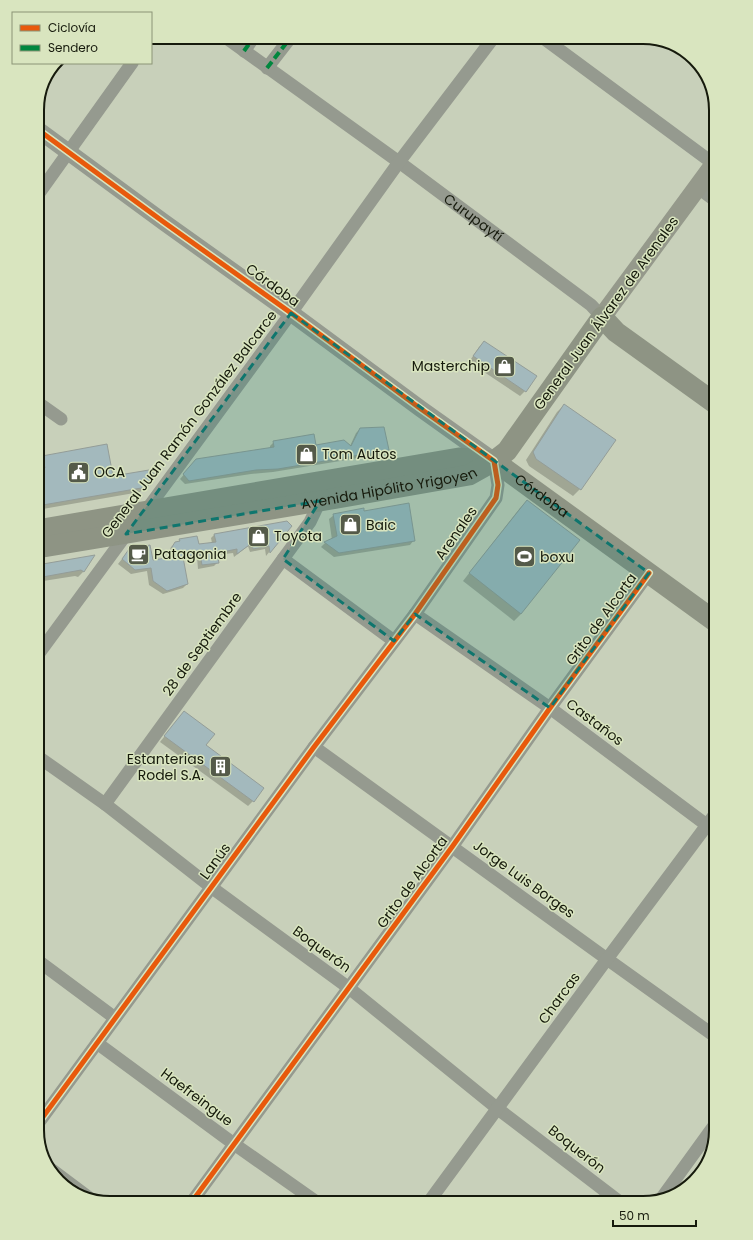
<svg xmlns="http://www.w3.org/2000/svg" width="753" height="1240" font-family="Poppins,sans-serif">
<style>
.shadow{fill:#0003}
.building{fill:#a3b9bd;stroke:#949d98}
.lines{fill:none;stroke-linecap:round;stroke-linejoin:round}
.minor{stroke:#959a8f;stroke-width:13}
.tertiary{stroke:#959a8f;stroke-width:17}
.secondary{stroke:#95998b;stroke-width:19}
.primary{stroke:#8e9484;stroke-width:21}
.quiet{stroke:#00873e;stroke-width:4;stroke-dasharray:8 4;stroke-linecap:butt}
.cycleway-casing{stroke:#d9e5bf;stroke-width:8}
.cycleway{stroke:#e8590c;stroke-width:5}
.marked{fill:#0f766e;fill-opacity:0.2;stroke:#0f766e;stroke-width:3;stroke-dasharray:8 5;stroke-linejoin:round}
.labels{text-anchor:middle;stroke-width:3;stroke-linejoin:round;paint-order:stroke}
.street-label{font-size:14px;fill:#161a0c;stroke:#d9e5bf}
.poi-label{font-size:14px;fill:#161a0c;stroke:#d9e5bf;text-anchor:start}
.rim{fill:none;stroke:#161a0c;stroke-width:2}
</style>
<rect width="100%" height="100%" fill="#c8d0ba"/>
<path class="shadow" d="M484,342L525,391L520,396L469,362L479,347Z
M564,405L580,489L573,496L529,466L526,460L557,412Z
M361,428L388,450L383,454L273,472L251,474L185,484L180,479L194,463L270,448V446L274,442L315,446H350L356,433Z
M43,457L112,477L146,486L140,492L37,510V471L38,470L37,463Z
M527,501L521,614L514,621L463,581L520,508Z
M363,512L414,540L410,545L334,557L321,547L325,543L332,540L329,519L334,515Z
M290,526L266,556L265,549L250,552L248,546L234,557L233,553L217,555L218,562L214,566L198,569L197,557L182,560L187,584L183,588L163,594L149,585L147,571L131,574L118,564L129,550L152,561L170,558L169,552L171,547L180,540L198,546L212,543L211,538L215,534Z
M93,556L83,572L78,577L75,576L37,582V566Z
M179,718L253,801L248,806L160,742Z"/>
<path class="building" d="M484,341L537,376L526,392L473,356Z
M564,404L616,440L581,490L536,459L533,452Z
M384,427L389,450L278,469L256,470L189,481L183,474L196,459L274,447L273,441L314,434L316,445L344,440L351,446L360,428Z
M107,444L113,476L149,470L156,475L147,487L37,506V470L45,468L42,456Z
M527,500L580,540L521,614L469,573Z
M409,503L415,541L339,553L324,542L337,536L333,514L364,508V511Z
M287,521L292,526L270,553L269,546L253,549L252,543L237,554V549L217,553L219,563L202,565L200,554L183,557L188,584L167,591L153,581L151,568L135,570L122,559L129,549L150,545L153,560L174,557L172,547L175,542L180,541L179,539L197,536L199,544L216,542L214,534Z
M95,555L84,572L81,570L37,578V565Z
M184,711L215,734L206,745L264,788L254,802L164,736Z"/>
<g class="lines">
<g class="minor">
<path id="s1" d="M225,37L399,162L591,305L602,317"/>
<path d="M542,37L714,164"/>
<path d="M244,51L254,37"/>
<path d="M267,68L291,37"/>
<path d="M697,187L716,201"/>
<path d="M37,196L132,63"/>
<path d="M37,402L61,419"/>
<path d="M145,512L291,313L399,162L494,37"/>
<path d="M283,559L394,641"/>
<path d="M415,614L550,708L716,832"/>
<path d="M37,656L128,532"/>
<path d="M314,747L607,959L716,1037"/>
<path d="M37,756L105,804L211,887L349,988L498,1109L621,1203"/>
<path d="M105,804L283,559L310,522L320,501"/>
<path d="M37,960L115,1018"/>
<path d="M97,1043L234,1144L318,1203"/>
<path d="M37,1125L314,747L415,614L496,498L498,485L494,461"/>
<path d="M52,1170L88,1197"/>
<path d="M661,1199L716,1123"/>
<path d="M191,1203L452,847L550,708L649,573"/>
<path d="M428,1203L607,959L716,813"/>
</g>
<path class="tertiary" d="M37,129L165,223L291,313L421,409L494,461"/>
<path class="secondary" d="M602,317L716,162"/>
<g class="primary">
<path id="s2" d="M494,461L716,622"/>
<path d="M37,530L459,458L494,461"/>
<path id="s3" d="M37,548L320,501L469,475L494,461L507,451L602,317L616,332L716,404"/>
</g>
<path class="quiet" d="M244,51L254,37
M267,68L291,37"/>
<defs>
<path id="cycleway" d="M37,1125L314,747L415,614L496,498L498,485L494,461L421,409L291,313L165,223L37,129
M191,1203L452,847L550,708L649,573"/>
</defs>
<use href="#cycleway" class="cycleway-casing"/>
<use href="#cycleway" class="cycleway"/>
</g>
<path class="marked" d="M291,313L649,573L550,708L415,614L394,641L283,559L320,501L126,534Z"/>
<defs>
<symbol id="shop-square" viewBox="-11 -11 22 22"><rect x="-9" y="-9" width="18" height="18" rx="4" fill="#545a49" stroke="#d9e5bf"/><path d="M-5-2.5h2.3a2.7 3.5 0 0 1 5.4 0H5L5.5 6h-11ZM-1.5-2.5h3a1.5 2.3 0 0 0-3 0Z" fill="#fff"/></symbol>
<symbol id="civic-square" viewBox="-11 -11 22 22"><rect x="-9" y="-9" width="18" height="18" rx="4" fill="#545a49" stroke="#d9e5bf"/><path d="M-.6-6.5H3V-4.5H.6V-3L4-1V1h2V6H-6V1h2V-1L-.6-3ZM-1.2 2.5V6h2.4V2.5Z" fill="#fff"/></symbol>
<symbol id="cafe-square" viewBox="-11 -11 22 22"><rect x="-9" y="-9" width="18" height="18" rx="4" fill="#545a49" stroke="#d9e5bf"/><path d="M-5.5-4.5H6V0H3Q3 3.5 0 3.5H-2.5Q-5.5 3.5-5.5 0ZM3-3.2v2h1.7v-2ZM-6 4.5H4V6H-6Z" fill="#fff"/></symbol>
<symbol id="stadium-square" viewBox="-11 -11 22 22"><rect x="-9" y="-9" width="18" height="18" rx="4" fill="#545a49" stroke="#d9e5bf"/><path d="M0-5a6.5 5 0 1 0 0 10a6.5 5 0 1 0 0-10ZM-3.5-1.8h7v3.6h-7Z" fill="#fff"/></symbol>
<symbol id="building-square" viewBox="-11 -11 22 22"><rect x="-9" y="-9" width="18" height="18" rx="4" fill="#545a49" stroke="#d9e5bf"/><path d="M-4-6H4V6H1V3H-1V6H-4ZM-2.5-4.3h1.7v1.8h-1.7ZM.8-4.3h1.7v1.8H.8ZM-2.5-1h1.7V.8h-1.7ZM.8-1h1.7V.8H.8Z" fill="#fff"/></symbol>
</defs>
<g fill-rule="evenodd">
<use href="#shop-square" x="492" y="354" width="25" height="25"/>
<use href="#shop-square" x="294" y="442" width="25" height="25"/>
<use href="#civic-square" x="66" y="460" width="25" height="25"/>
<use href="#shop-square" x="338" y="512" width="25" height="25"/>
<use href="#shop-square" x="246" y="524" width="25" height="25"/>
<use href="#cafe-square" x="126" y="542" width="25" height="25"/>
<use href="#stadium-square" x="512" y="544" width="25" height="25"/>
<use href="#building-square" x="208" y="754" width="25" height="25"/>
</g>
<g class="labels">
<g class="street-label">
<text dy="5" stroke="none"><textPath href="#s1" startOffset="307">Curupaytí</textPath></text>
<text transform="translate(273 285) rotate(36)" y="5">Córdoba</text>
<text transform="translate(606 313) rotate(-54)" y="5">General Juan Álvarez de Arenales</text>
<text transform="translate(189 424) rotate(-53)" y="5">General Juan Ramón González Balcarce</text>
<text dy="5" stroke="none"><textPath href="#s3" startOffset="357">Avenida Hipólito Yrigoyen</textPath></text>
<text dy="5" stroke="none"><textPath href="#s2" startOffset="59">Córdoba</textPath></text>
<text transform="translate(456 533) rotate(-55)" y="5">Arenales</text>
<text transform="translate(601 619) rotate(-54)" y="5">Grito de Alcorta</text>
<text transform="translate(202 644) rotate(-54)" y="5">28 de Septiembre</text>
<text transform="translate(595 722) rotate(37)" y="5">Castaños</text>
<text transform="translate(215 861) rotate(-54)" y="5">Lanús</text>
<text transform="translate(524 879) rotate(36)" y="5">Jorge Luis Borges</text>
<text transform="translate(412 882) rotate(-54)" y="5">Grito de Alcorta</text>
<text transform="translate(322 949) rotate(36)" y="5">Boquerón</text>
<text transform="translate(559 998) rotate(-54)" y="5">Charcas</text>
<text transform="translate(197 1097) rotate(37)" y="5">Haefreingue</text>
<text transform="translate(577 1149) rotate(38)" y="5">Boquerón</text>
</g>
<g class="poi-label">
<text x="490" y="371" text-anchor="end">Masterchip</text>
<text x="322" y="459">Tom Autos</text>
<text x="94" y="477">OCA</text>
<text x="366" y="530">Baic</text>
<text x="274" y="541">Toyota</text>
<text x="154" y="559">Patagonia</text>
<text x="540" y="562">boxu</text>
<text x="204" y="764" text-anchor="end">Estanterias<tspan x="204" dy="16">Rodel S.A.</tspan></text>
</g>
</g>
<path d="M0 0H753V1240H0ZM110 44H643A66 66 0 0 1 709 110V1130A66 66 0 0 1 643 1196H110A66 66 0 0 1 44 1130V110A66 66 0 0 1 110 44Z" fill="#d9e5bf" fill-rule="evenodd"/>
<path class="rim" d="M110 44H643A66 66 0 0 1 709 110V1130A66 66 0 0 1 643 1196H110A66 66 0 0 1 44 1130V110A66 66 0 0 1 110 44Z"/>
<rect x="12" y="12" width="140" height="52" fill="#d9e5bf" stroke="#8b9477"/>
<rect x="20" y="25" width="20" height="6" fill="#e8590c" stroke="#8b9477"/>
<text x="48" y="32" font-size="12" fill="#161a0c">Ciclovía</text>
<rect x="20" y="45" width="20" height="6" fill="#00873e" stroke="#8b9477"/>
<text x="48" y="52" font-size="12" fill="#161a0c">Sendero</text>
<path d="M613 1220v6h83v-6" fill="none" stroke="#161a0c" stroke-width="2"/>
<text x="619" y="1220" font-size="12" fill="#161a0c" stroke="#d9e5bf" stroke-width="3" paint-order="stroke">50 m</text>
</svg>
